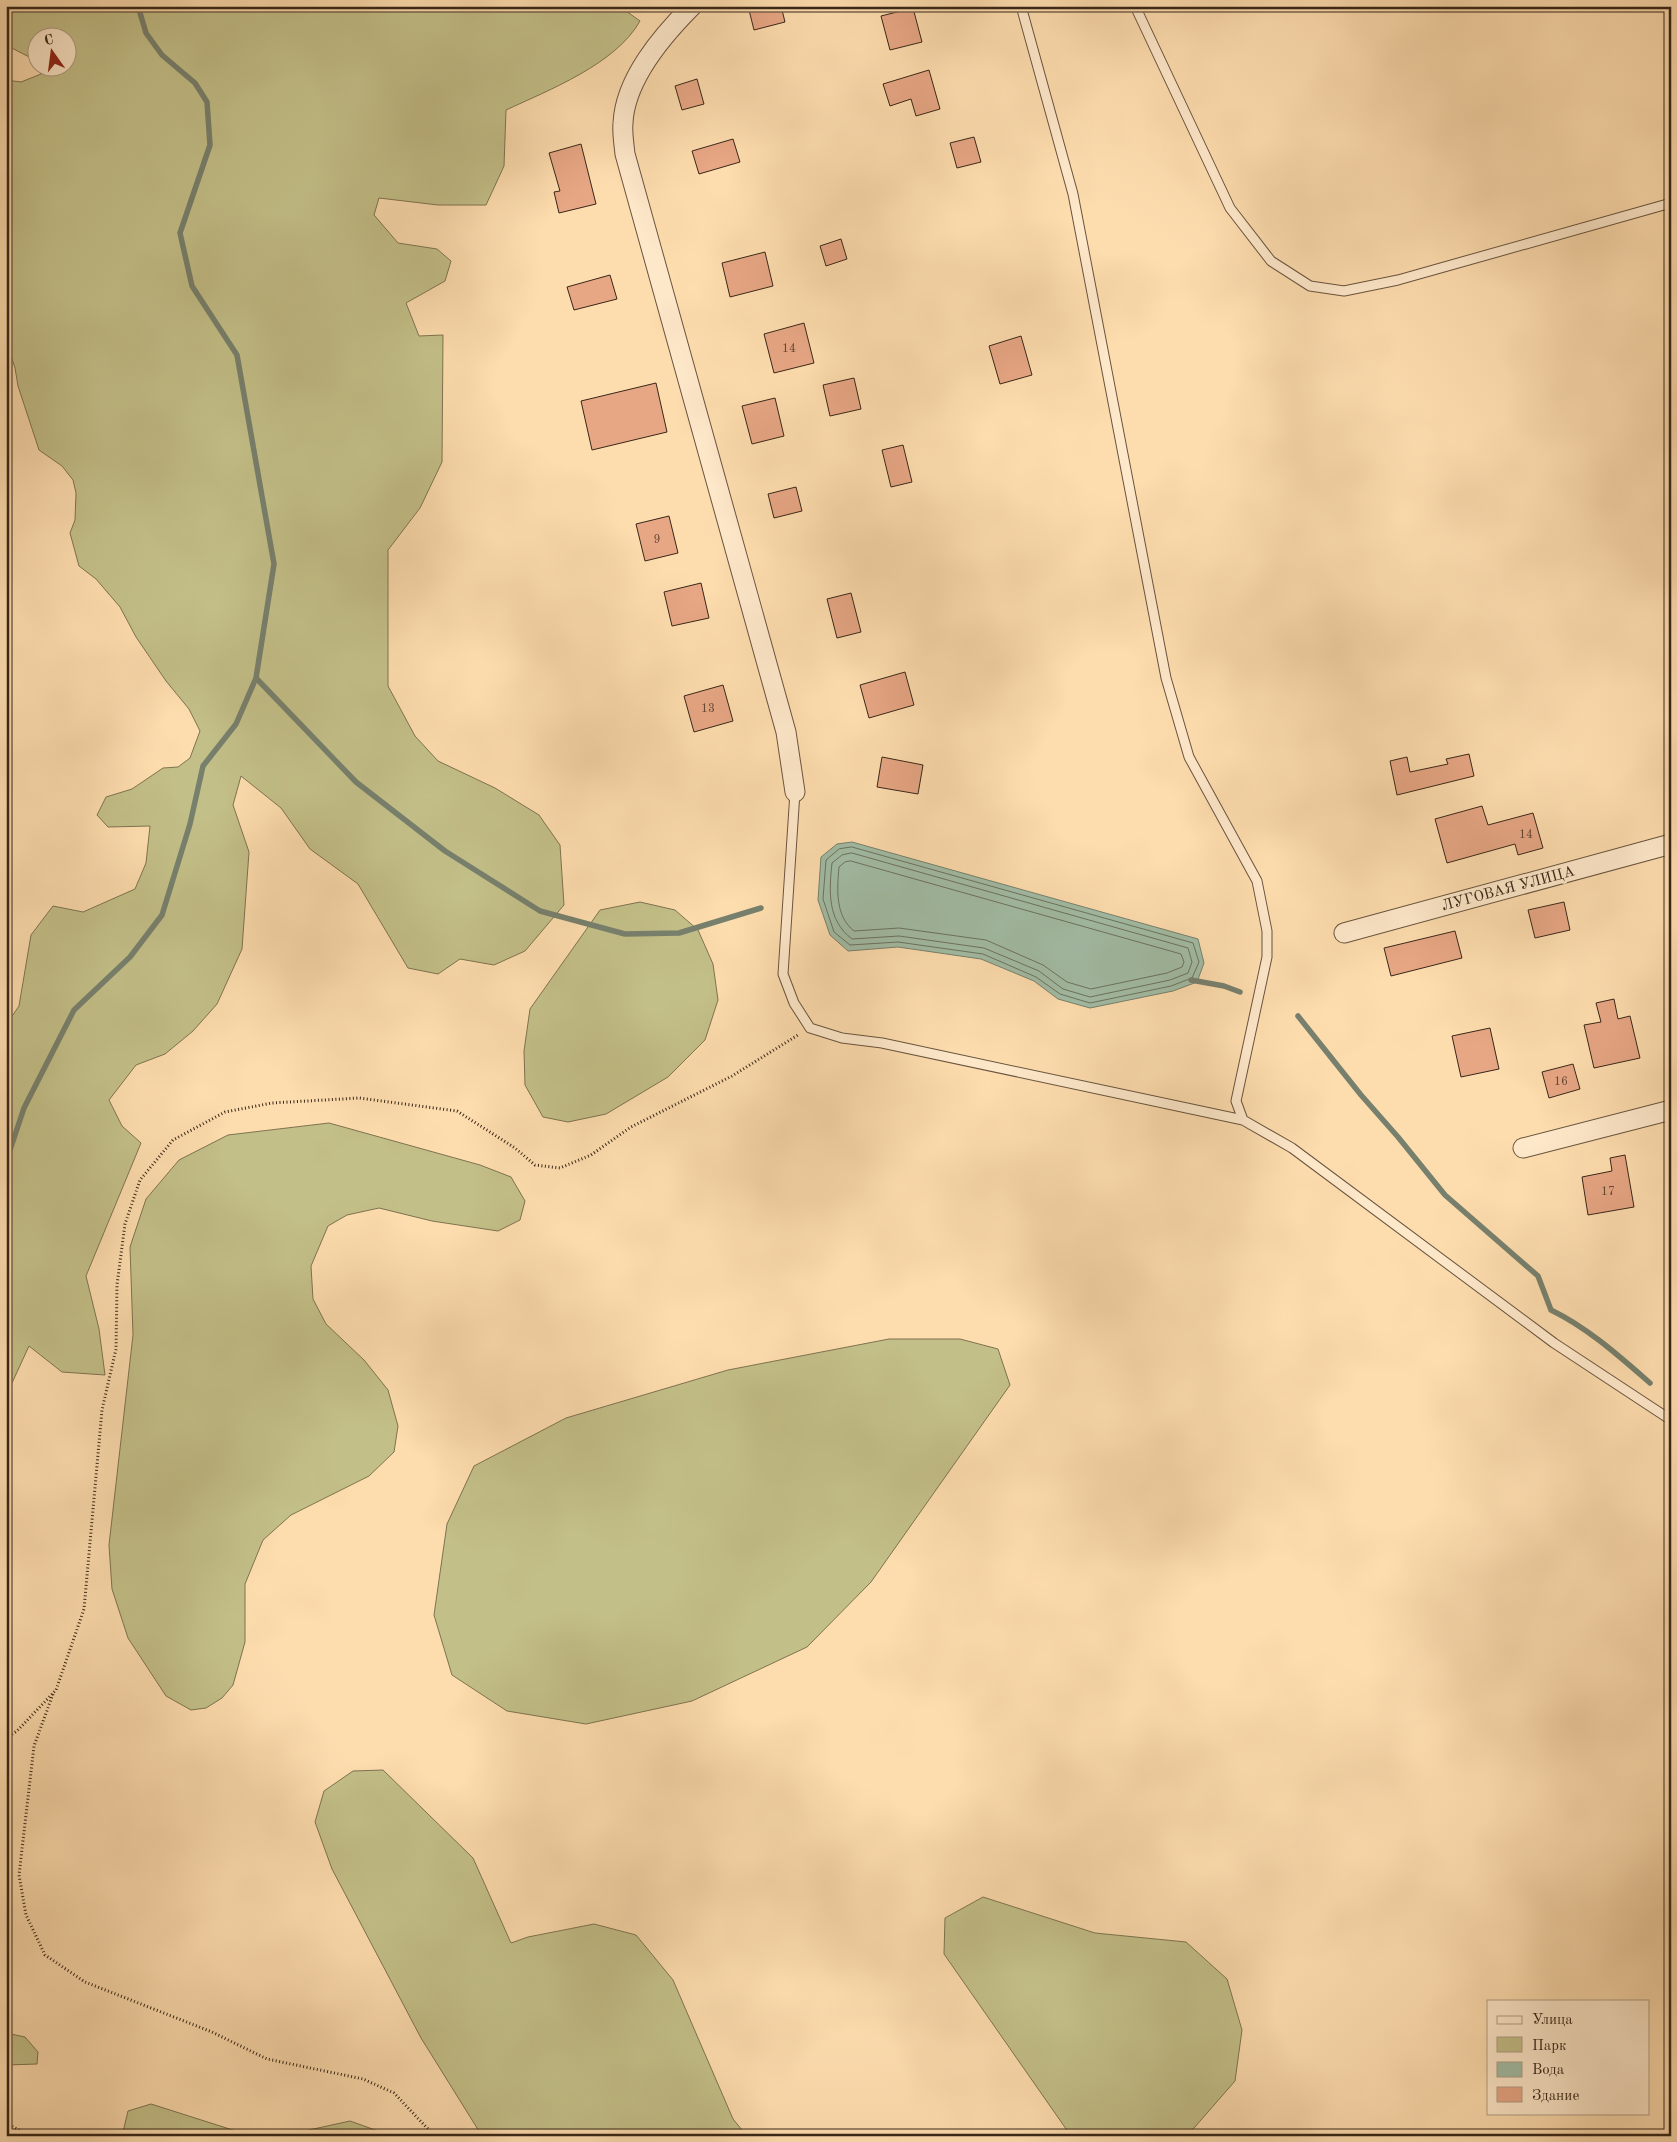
<svg xmlns="http://www.w3.org/2000/svg" width="1677" height="2142" font-family="'Old Standard TT',serif">
<style>
.green{fill:#c3bf88;stroke:#7e7350}
.water{fill:#a1bca5;stroke:#77806d}
.lines{fill:none;stroke-linecap:round;stroke-linejoin:round}
.shore{stroke:#6c725e;stroke-width:1}
.stream{stroke:#77806d;stroke-width:5.5}
.building{fill:#e7a684;stroke:#382718}
.service-casing{stroke:#69543e;stroke-width:11}
.minor-casing{stroke:#69543e;stroke-width:21}
.path{stroke:#382718;stroke-width:3;stroke-dasharray:1 2.5;stroke-linecap:butt}
.service{stroke:#fee8ca;stroke-width:9}
.minor{stroke:#fee8ca;stroke-width:19}
.labels{text-anchor:middle;stroke-width:5;stroke-linejoin:round;paint-order:stroke}
.number-label{font-size:12px;fill:#644733}
.street-label{font-size:15px;fill:#382718;stroke:#fee8ca}
</style>
<rect width="100%" height="100%" fill="#fddcae"/>
<filter id="stains"><feTurbulence type="fractalNoise" baseFrequency=".004" numOctaves="4"/><feColorMatrix values="0 0 0 0 .2 0 0 0 0 .09 0 0 0 0 .02 0 0 0 .5 -.17"/></filter>
<radialGradient id="worn" r=".72"><stop offset=".6" stop-color="#630" stop-opacity="0"/><stop offset="1" stop-color="#630" stop-opacity=".3"/></radialGradient>
<path class="green" d="M6,6H619L640,21C616,64 549,90 506,110L504,166L486,205H438L379,198L374,215L398,243L437,249L451,261L445,281L406,303L419,336L443,335L442,462L420,508L388,550V686L415,736L438,761L495,788L539,815L560,845L564,905L525,951L494,965L460,959L438,974L408,968L358,884L310,849L281,808L241,776L233,805L249,852L242,949L217,1004L193,1031L165,1054L136,1065L109,1100L122,1126L141,1143L86,1276L99,1329L105,1375L62,1372L29,1346L6,1396V1025L19,1006L31,935L53,906L83,912L135,889L146,863L150,826L108,827L97,815L106,797L132,789L163,768L178,767L190,758L200,731L189,709L166,681L136,637L120,607L96,579L79,566L70,533L75,520L76,493L73,480L62,466L39,450L18,386L15,368L6,341V80L21,82L41,74L38,68H68V38H38V67L33,59L6,45Z
M640,902L675,910L698,930L713,964L718,1000L705,1040L668,1077L606,1114L568,1122L543,1117L525,1085L524,1051L530,1009L600,910Z
M329,1123L480,1165L511,1177L525,1201L520,1220L498,1231L432,1221L379,1208L347,1215L328,1226L311,1266L313,1299L326,1324L364,1360L388,1390L398,1426L394,1452L369,1476L291,1515L263,1540L245,1584V1642L233,1685L222,1698L206,1708L191,1710L166,1696L128,1638L112,1589L109,1545L133,1335L130,1247L146,1199L179,1160L228,1135Z
M889,1339H960L998,1349L1010,1385L871,1582L807,1647L692,1701L586,1724L507,1711L452,1675L434,1615L447,1524L474,1466L566,1418L728,1370Z
M383,1770L473,1858L511,1943L528,1937L594,1924L636,1935L673,1980L733,2119L747,2136H482L421,2038L332,1869L315,1822L324,1791L353,1771Z
M983,1897L1095,1933L1186,1942L1227,1979L1242,2030L1235,2081L1187,2136H1071L944,1954L945,1918Z
M6,2033L25,2037L38,2052L37,2064L6,2065Z
M151,2104L239,2132L286,2135L350,2121L378,2131L380,2136H125L123,2132L128,2111Z"/>
<path class="water" d="M852,842L1198,939L1204,963L1197,982L1173,991L1090,1008L1058,999L1034,981L981,959L898,947L848,951L830,935L818,900L821,857L837,844Z"/>
<g class="lines">
<path class="shore" d="M852,847L1193,943L1199,962L1192,978L1171,986L1090,1003L1060,994L1036,977L983,954L898,942L850,945L834,932L823,899L826,860L839,849Z
M852,853L1188,948L1192,962L1188,973L1170,980L1090,997L1063,989L1039,971L984,948L899,936L852,939C827,920 829,891 832,863L842,855Z
M851,861L1181,954L1184,962L1182,967L1167,973L1091,989L1067,982L1043,965L986,940L899,928L854,931C835,916 837,889 839,867L845,862Z"/>
<path class="stream" d="M256,678L356,782L445,851L540,911L625,934L679,933L761,908
M1191,980L1224,986L1240,992
M1298,1016L1361,1095L1398,1137L1445,1195L1538,1276L1551,1310C1588,1328 1619,1356 1650,1383
M6,1162L24,1108L74,1010L130,957L162,915L190,824L203,766L236,724L256,678L274,564L237,355L192,286L180,233L210,145L207,102L195,83L162,55L146,33L138,6"/>
</g>
<path class="building" d="M765,6H781L785,22L754,30L749,10Z
M913,8L922,42L890,50L881,16Z
M929,70L940,109L916,116L911,99L890,106L883,84Z
M697,79L704,104L682,110L675,86Z
M974,137L981,162L957,168L950,143Z
M733,139L740,162L699,174L692,151Z
M581,144L596,204L559,213L554,192L560,191L549,153Z
M841,239L847,259L826,266L820,246Z
M765,252L773,286L730,297L722,263Z
M610,275L617,299L574,310L567,287Z
M804,323L814,363L774,373L764,334Z
M1021,336L1032,375L1000,384L989,346Z
M854,378L861,409L830,416L823,385Z
M656,383L667,432L592,450L581,401Z
M775,398L784,436L752,444L742,406Z
M903,445L912,482L891,487L882,450Z
M796,487L802,511L774,518L768,494Z
M669,516L678,553L645,561L636,524Z
M701,583L709,618L672,626L664,592Z
M851,593L861,632L837,638L827,599Z
M905,672L914,705L869,718L860,685Z
M723,685L733,721L694,732L684,696Z
M1469,754L1474,776L1397,795L1390,761L1407,757L1410,772L1448,764L1446,759Z
M882,757L923,765L918,794L877,787Z
M1482,806L1488,825L1533,813L1543,848L1518,855L1515,844L1447,863L1435,819Z
M1564,902L1570,930L1535,938L1528,910Z
M1455,931L1462,958L1391,976L1384,948Z
M1614,999L1618,1019L1630,1016L1640,1058L1594,1068L1584,1025L1601,1022L1596,1003Z
M1490,1028L1499,1069L1461,1077L1452,1036Z
M1573,1064L1580,1089L1549,1098L1542,1072Z
M1625,1155L1634,1207L1588,1215L1582,1177L1612,1171L1610,1158Z"/>
<g class="lines">
<defs>
<path id="service" d="M1021,6L1073,194L1166,678L1189,757L1257,881L1267,931V957L1236,1101L1243,1120L1292,1148L1554,1343L1671,1420
M1135,6L1230,208L1271,261L1310,286L1344,291L1398,280L1671,203
M795,792L783,974L794,1003L810,1028L842,1038L882,1043L1243,1120"/>
<path id="minor" d="M692,6C662,36 625,79 623,123C622,133 624,144 625,154L786,732L795,792
M1344,933L1671,844
M1523,1148L1671,1110"/>
</defs>
<use href="#service" class="service-casing"/>
<use href="#minor" class="minor-casing"/>
<path class="path" d="M53,1694L34,1746L19,1875L26,1915L45,1955L85,1982L212,2032L267,2059L363,2079L394,2093L428,2129L430,2136
M6,1738L17,1731L56,1690L84,1609L102,1410L116,1349L117,1285L125,1224L140,1180L173,1140L225,1112L272,1103L359,1098L457,1111L515,1148L535,1165L560,1168L591,1155L631,1127L732,1076L798,1035
M6,2123L30,2136"/>
<use href="#service" class="service"/>
<use href="#minor" class="minor"/>
</g>
<g class="labels">
<g class="number-label">
<text x="789" y="352">14</text>
<text x="657" y="543">9</text>
<text x="708" y="712">13</text>
<text x="1526" y="838">14</text>
<text x="1561" y="1085">16</text>
<text x="1608" y="1195">17</text>
</g>
<g class="street-label">
<text transform="translate(1508 888) rotate(-15)" y="5">ЛУГОВАЯ УЛИЦА</text>
</g>
</g>
<rect width="1677" height="2142" fill="none" stroke="#fddcae" stroke-width="25"/>
<rect x="8" y="8" width="1662" height="2127" fill="none" stroke="#382718" stroke-width="2.5"/>
<rect x="12" y="12" width="1652" height="2117" fill="none" stroke="#382718"/>
<rect x="1487" y="2000" width="162" height="115" fill="#fee8ca" stroke="#af9b83"/>
<rect x="1497" y="2016" width="25" height="8" fill="#fee8ca" stroke="#af9b83"/>
<text x="1532" y="2024" font-size="15" fill="#382718">Улица</text>
<rect x="1497" y="2037" width="25" height="15" fill="#c3bf88" stroke="#af9b83"/>
<text x="1532" y="2050" font-size="15" fill="#382718">Парк</text>
<rect x="1497" y="2062" width="25" height="15" fill="#a1bca5" stroke="#af9b83"/>
<text x="1532" y="2074" font-size="15" fill="#382718">Вода</text>
<rect x="1497" y="2087" width="25" height="15" fill="#e7a684" stroke="#af9b83"/>
<text x="1532" y="2100" font-size="15" fill="#382718">Здание</text>
<g transform="translate(52 52) rotate(346)"><circle r="24" fill="#fee8ca" stroke="#af9b83"/>
<path d="M0-4L9 19L0 12L-9 19Z" fill="#8f2418"/>
<text y="-8" font-size="14" font-weight="bold" text-anchor="middle" fill="#382718">С</text>
</g>
<rect width="100%" height="100%" filter="url(#stains)"/>
<rect width="100%" height="100%" fill="url(#worn)"/>
</svg>
